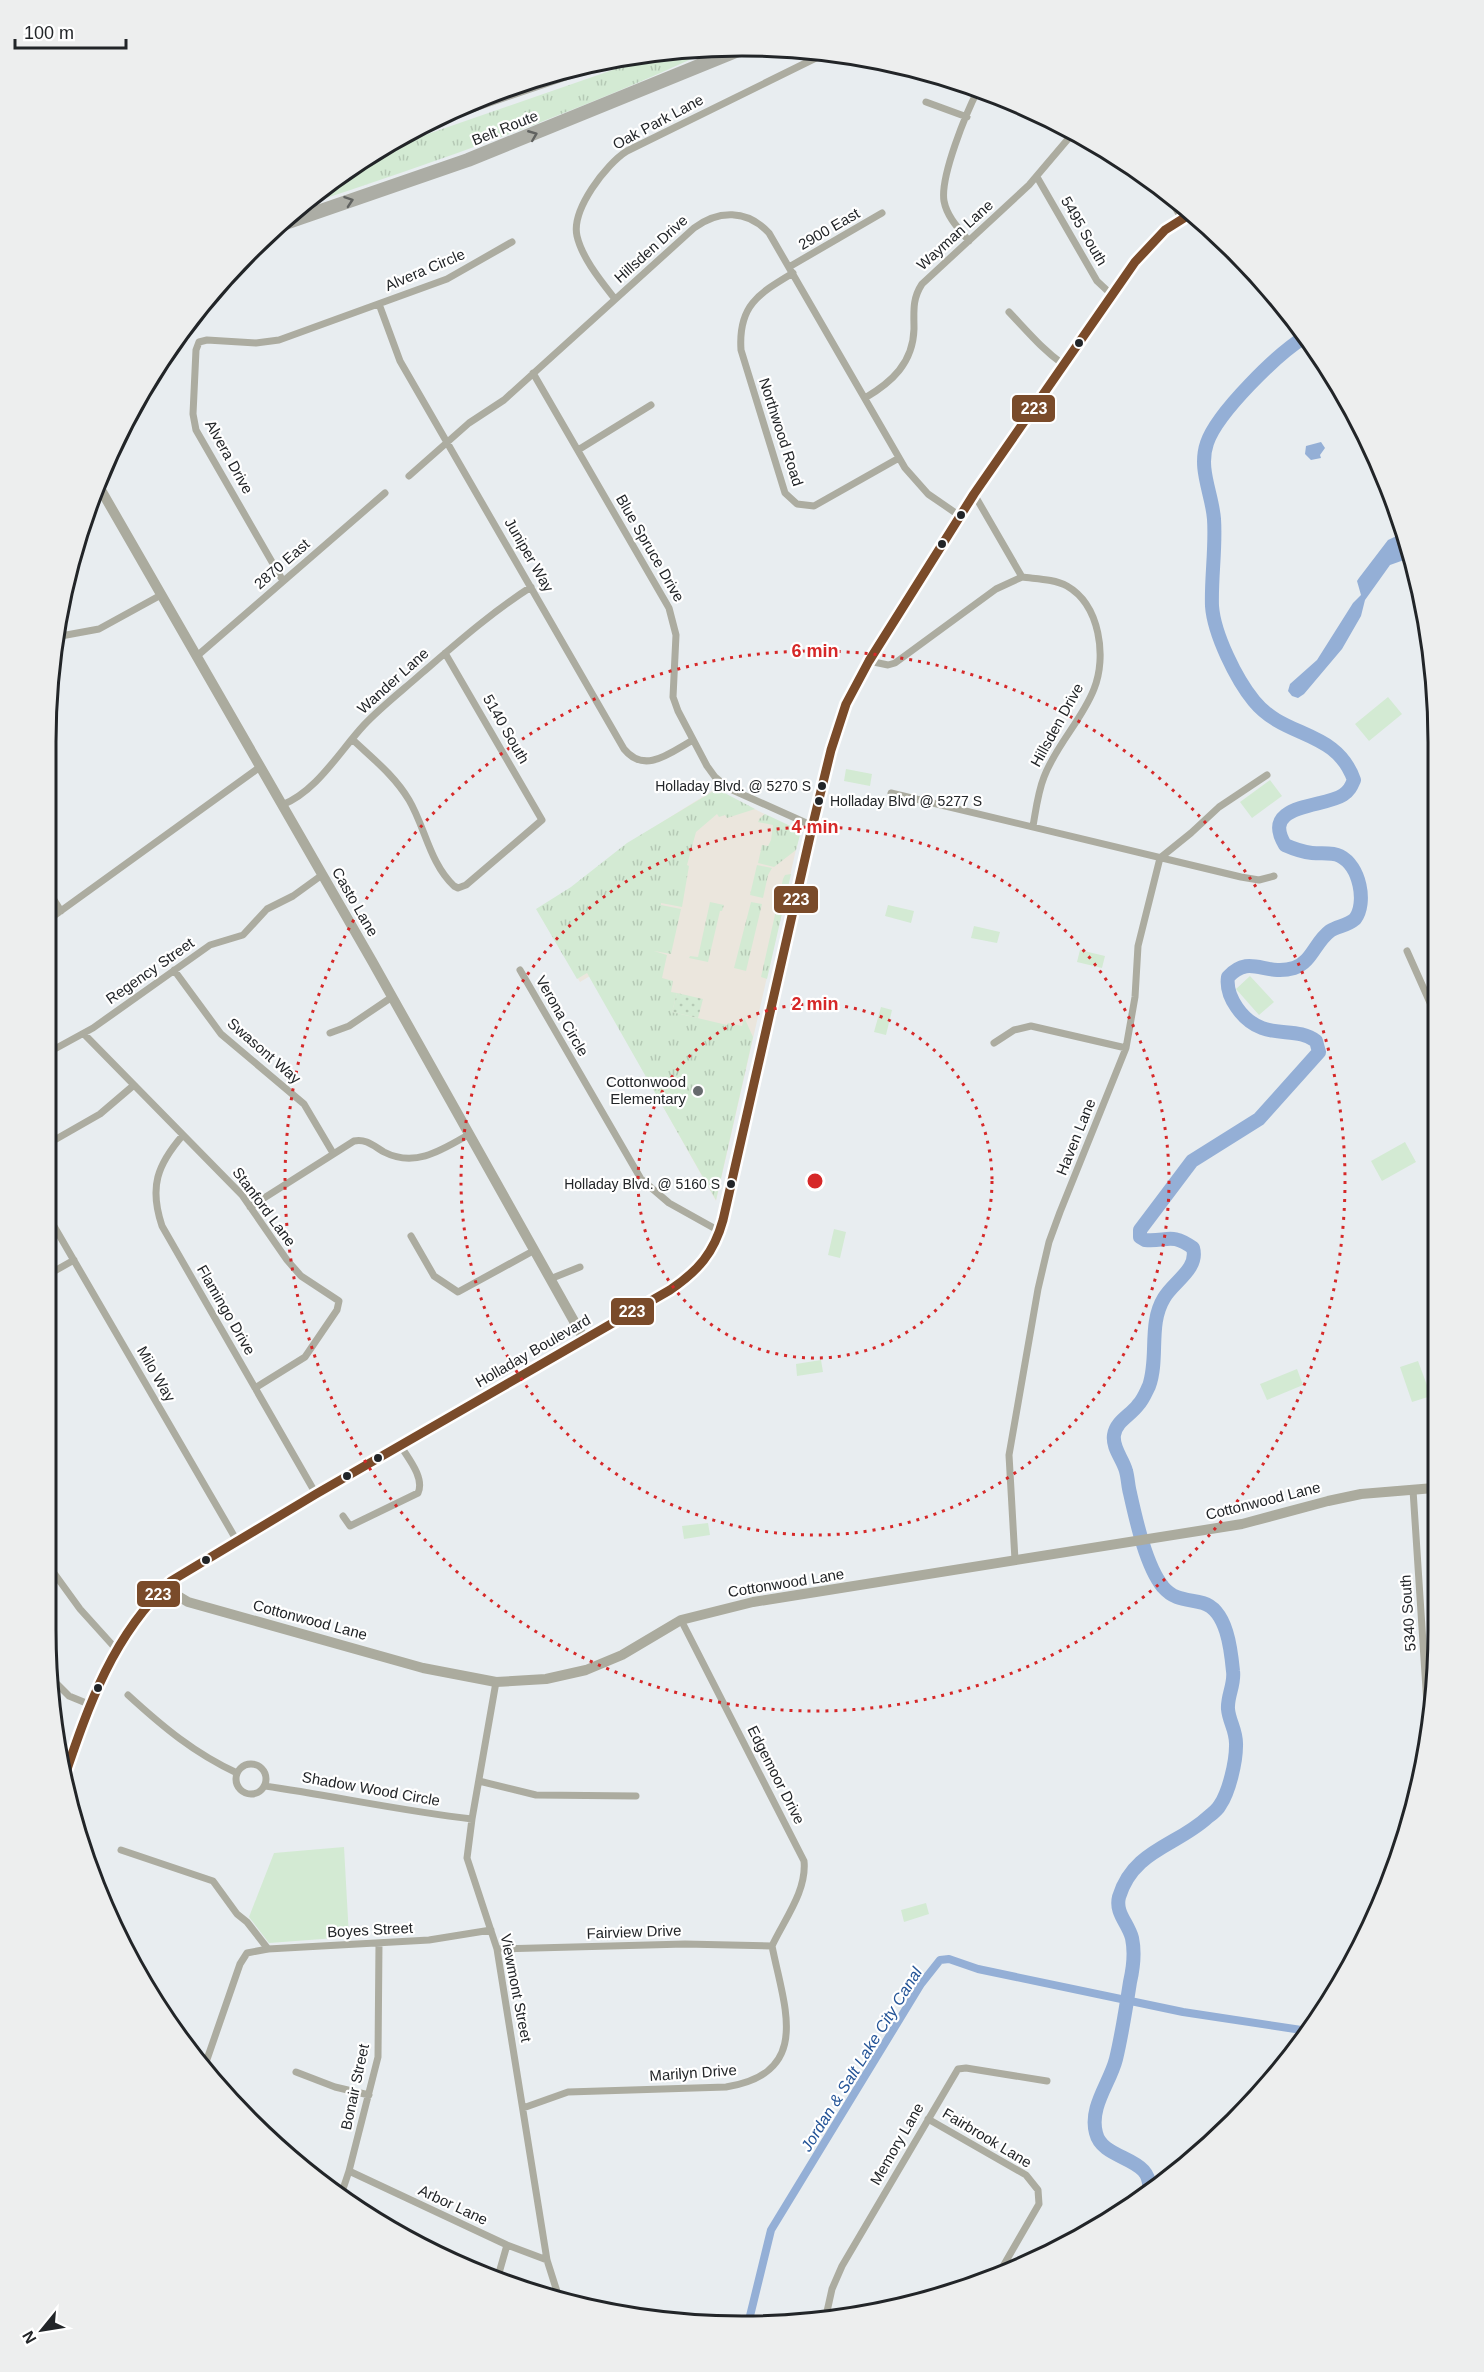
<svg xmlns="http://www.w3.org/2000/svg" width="1484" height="2372" font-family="Helvetica,sans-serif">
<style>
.education{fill:#ebe6dd}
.grass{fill:url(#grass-tufts)}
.park{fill:url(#park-dots)}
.pitch{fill:#d3ead3}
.water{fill:#94afd6}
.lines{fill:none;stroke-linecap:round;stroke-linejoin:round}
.canal{stroke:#94afd6;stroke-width:8}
.river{stroke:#94afd6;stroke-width:14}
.street{stroke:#acaca0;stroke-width:7}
.secondary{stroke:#abab9e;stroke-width:10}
.highway{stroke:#acada5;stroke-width:14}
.bus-1-casing{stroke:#fff;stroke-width:14}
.bus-1{stroke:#7a4b2a;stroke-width:9}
.oneway{stroke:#606260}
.ring{fill:none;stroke:#d62828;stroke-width:3;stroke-dasharray:3 6}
.bus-dot{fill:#222528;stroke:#fff;stroke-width:2}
.poi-dot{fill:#676b6e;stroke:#fff;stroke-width:2}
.labels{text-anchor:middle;stroke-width:4.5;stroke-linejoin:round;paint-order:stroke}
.bus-label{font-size:14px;fill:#222528;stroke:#fff;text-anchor:end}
.street-label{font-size:15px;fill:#222528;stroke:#fff}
.poi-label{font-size:15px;fill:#222528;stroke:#fff;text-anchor:end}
.water-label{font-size:16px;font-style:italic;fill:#245497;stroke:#fff}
.rim{fill:none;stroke:#222528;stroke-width:3}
.centre{fill:#d62828;stroke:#fff;stroke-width:3}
.ring-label{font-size:18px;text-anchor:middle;font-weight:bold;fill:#d62828;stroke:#fff;stroke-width:4.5;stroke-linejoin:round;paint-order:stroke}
.line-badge{stroke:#fff;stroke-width:2}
.badge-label{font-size:16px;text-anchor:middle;font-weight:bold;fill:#fff}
</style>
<defs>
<pattern id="grass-tufts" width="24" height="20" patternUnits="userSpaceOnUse" patternTransform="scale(1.5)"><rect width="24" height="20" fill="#d3ead3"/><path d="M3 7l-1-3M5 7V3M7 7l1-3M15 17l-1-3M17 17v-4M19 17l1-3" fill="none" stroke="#b5c9b5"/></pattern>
<pattern id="park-dots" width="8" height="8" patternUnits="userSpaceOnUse" patternTransform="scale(1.5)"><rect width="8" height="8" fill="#d3ead3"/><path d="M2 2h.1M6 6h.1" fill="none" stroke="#b5c9b5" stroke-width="1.8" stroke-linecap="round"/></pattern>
</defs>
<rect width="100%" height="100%" fill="#e8edf0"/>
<path class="education" d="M715,789L800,832L716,1201L590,976L580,982L544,922L640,836Z"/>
<path class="grass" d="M713,49C579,112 437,162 296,208L373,153L670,50Z
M717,789L755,809L727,818L725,815L719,817L717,814L696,832L687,865L689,866L682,907L661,903V905L681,909L671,954L654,951L667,955L662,978L673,981L671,992L677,993L672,1012L727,1025L728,1023L742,1026L744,1017L753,1037L716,1200L587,973L577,979L536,909L571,887L627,843Z
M765,814L801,831L796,850L774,867L758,863L762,845L768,846L771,840L773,825L758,822L760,818Z
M757,865L772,868L768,875L763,898L750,895Z
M791,874L767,979L761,977L783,879L785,875Z
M710,902L724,905L722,911H720L708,962L689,958L690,956L698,957Z
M751,902L762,904L746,971L734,968Z"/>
<path class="park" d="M677,993L703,999L698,1018L672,1012Z"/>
<path class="pitch" d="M1388,697L1402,714L1369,741L1355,724Z
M846,769L872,774L870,786L844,781Z
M1270,780L1282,796L1252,818L1240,802Z
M888,905L914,911L911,923L885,916Z
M974,926L1000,932L997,943L971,938Z
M1080,950L1105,956L1102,968L1077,962Z
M1250,976L1274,1002L1259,1015L1236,989Z
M881,1007L892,1010L886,1035L874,1032Z
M1405,1142L1416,1162L1382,1181L1371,1161Z
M834,1229L846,1232L840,1258L828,1255Z
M821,1360L823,1372L797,1376L796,1364Z
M1418,1361L1431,1396L1412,1402L1400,1367Z
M1297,1369L1303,1385L1267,1400L1260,1384Z
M708,1523L710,1535L684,1539L682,1526Z
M344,1847L349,1937L269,1943L249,1917L274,1853Z
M926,1903L929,1914L904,1922L901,1910Z"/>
<path class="water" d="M1321,442L1325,448L1320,455L1321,458L1311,460L1305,454L1306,446Z
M1403,533L1416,569L1404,560L1390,565L1365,600L1361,616L1342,649L1304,694L1298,698L1292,696L1288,691L1290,684L1317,660L1353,603L1361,595L1357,581L1359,578L1388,540Z"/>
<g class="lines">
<path class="canal" d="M749,2320L771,2230L921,1984L940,1960L949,1959L978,1969L1183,2012L1308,2031"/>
<path class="river" d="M1148,2195C1158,2155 1103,2163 1096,2133C1089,2107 1110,2083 1116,2059C1122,2034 1126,2008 1130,1982C1133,1969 1135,1952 1132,1938C1128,1923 1115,1913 1119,1897C1133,1850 1177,1846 1208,1817C1212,1814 1218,1809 1220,1805C1229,1792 1236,1762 1236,1746C1237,1731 1229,1722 1228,1709C1227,1696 1235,1684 1233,1671C1231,1650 1227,1610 1203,1603C1188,1599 1175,1601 1163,1587C1146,1566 1136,1520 1130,1493C1128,1486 1128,1478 1126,1471C1123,1459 1112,1448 1114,1435C1116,1421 1131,1415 1138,1405C1143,1400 1146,1392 1149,1386C1159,1358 1148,1324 1164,1298C1173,1282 1199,1269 1193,1248C1171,1232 1167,1242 1145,1240L1140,1237V1230L1192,1161L1259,1119L1319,1052L1316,1041C1301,1029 1280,1035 1262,1028C1243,1021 1225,997 1228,977C1250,953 1265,977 1294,968C1312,962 1315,942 1330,931C1338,926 1347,926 1355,919C1367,903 1360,866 1340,856C1332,852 1322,854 1312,853C1303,852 1294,849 1285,845C1260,803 1323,808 1343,795C1349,791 1351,787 1354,780C1336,729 1285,739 1254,701C1236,679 1214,634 1212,606C1211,577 1216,548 1214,519C1212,493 1198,469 1207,443C1217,413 1278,353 1305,337
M1117,2217L1129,2210"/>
<path class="street" d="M926,102L967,117
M1037,177L1097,281L1112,295
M1163,187L1182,219
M969,241C959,229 947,217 944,201C940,177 966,113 978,90
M789,267L882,213
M793,273C758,294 738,306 741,350L785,493L797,504L814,506L899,458
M615,299C601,281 582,258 577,236C571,210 606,164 627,151L826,53
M379,304L400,361L624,749C645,775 671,752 693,740
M1009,312C1028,332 1042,349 1064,365
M533,373L669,608L676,635L673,697L678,711L707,766L715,777L728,788L813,826
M865,398C892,382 913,363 914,329C914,312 912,299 922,284L1029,185L1074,132
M578,450L651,405
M409,476L469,423L504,400L694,228C718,210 747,209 769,233L905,468L928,494L960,516
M93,494L101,490L96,482
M974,494L1022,577C1037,579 1054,579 1067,586C1100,605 1107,657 1094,689C1082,720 1056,745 1044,777C1038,792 1036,809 1033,826
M283,581L196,430L193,414L196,350L199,342L207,340L256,343L279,340L447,279L512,242
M61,636L99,629L161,595
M197,656L385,493
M869,661L888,665L895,663L996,589L1022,577
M352,739C372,758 394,775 409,800C425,827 430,864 454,886L458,888L466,885L542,820L445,653
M891,793L1241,877L1259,880L1274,876
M282,805C317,791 339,752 364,725C382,706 403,690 422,673C458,642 492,612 531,587
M51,895L61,911
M51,918L260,767
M1407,951L1436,1016
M174,970L221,1034L304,1104L333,1153
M520,970L641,1179L669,1203L721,1232
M330,1033L349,1026L392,997
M84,1034L242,1195L287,1260L301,1276L339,1301L337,1310L305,1357L255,1388
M994,1043L1014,1030L1031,1026L1126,1048
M51,1051L93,1028L210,945L243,935L267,909L293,896L322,875
M183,1135C157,1165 149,1187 162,1226L316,1494
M51,1142L100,1114L134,1085
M250,1207L354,1141C366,1138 375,1147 384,1152C415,1168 442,1150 468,1135
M51,1221L237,1541
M411,1236L434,1276L458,1292L533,1251
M51,1273L74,1260
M550,1279L580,1267
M1413,1490L1429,1735
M343,1516L350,1526L418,1493C425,1478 408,1458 400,1445
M1015,1560L1009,1455L1038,1289L1049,1242L1060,1212L1126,1048L1135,997L1138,946L1160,858L1191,833L1219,807L1267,775
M51,1569L80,1609L117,1650
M681,1620L804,1861C807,1891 784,1920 772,1946
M51,1678L69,1696L91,1705
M496,1682L472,1819L467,1858L497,1949L547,2260L560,2301
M128,1695C163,1727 194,1753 237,1773
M236 1779a15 15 0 1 1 30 0a15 15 0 1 1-30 0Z
M479,1781L536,1795L636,1796
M265,1786C334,1796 402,1811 472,1819
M121,1850L213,1881L237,1914L247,1922L268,1949
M497,1949L685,1944L772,1946
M204,2068L240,1964L247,1953L268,1949L429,1940L491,1930
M296,2072L335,2087L369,2095
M523,2108L568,2092L726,2087C813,2073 784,2007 772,1946
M928,2119L1026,2175L1038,2190L1039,2204L998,2275
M349,2171L507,2245L547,2260
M340,2198L349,2171L378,2057L379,1943
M497,2280L507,2245
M826,2316L832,2289L842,2266L958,2069L966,2068L1047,2081"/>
<path class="secondary" d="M101,490L372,961L584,1339
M163,1587L188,1602L423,1668L496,1682L546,1679L586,1670L622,1655L681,1620L753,1602L1242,1524L1328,1501L1361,1494L1434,1488
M64,1778C87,1711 114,1626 171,1581L316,1494L670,1290C701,1270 714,1257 723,1220L811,832L831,750L846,704L869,661L974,494L1135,262L1165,230L1192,213"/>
<path class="highway" d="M452,112L584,67
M274,227L468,160L743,48"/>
<defs>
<path id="bus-1" d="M64,1778C89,1704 113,1635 171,1581L316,1494L670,1290C698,1271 714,1253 723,1220L811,832L831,750L846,704L869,661L974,494L1135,262L1165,230L1192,213"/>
</defs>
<use href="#bus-1" class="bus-1-casing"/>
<use href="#bus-1" class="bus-1"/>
</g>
<defs><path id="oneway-chevron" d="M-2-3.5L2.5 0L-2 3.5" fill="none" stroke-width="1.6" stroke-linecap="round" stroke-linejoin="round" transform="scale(1.5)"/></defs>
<g class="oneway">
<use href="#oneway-chevron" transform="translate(533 135) rotate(-22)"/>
<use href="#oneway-chevron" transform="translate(349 201) rotate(-19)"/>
</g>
<g class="ring">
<circle cx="815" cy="1181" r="177"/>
<circle cx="815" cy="1181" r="354"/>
<circle cx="815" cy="1181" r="530"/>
</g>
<g class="bus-dot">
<circle cx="1079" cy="343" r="5"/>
<circle cx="961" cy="515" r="5"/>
<circle cx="942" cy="544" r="5"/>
<circle cx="822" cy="786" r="5"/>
<circle cx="819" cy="801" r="5"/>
<circle cx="731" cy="1184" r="5"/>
<circle cx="378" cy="1458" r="5"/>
<circle cx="347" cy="1476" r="5"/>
<circle cx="206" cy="1560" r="5"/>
<circle cx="98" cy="1688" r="5"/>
</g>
<circle class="poi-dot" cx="698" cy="1091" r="6"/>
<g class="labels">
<g class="bus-label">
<text x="811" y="791">Holladay Blvd. @ 5270 S</text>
<text x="830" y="806" text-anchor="start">Holladay Blvd @ 5277 S</text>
<text x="720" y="1189">Holladay Blvd. @ 5160 S</text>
</g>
<g class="street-label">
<text transform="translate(658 122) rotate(-28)" y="5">Oak Park Lane</text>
<text transform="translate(505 128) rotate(-22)" y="5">Belt Route</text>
<text transform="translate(829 229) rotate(-30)" y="5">2900 East</text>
<text transform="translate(1084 231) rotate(60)" y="5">5495 South</text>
<text transform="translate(955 235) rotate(-42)" y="5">Wayman Lane</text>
<text transform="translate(651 249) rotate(-42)" y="5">Hillsden Drive</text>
<text transform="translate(425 270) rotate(-23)" y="5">Alvera Circle</text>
<text transform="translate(781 432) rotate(72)" y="5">Northwood Road</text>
<text transform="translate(229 457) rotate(61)" y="5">Alvera Drive</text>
<text transform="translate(650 548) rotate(60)" y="5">Blue Spruce Drive</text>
<text transform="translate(529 555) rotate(60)" y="5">Juniper Way</text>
<text transform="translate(282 564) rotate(-41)" y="5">2870 East</text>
<text transform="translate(393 681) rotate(-42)" y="5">Wander Lane</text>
<text transform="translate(1057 725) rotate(-61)" y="5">Hillsden Drive</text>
<text transform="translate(506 729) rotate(60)" y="5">5140 South</text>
<text transform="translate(355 902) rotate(60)" y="5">Casto Lane</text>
<text transform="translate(150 971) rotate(-35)" y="5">Regency Street</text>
<text transform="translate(562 1016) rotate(60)" y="5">Verona Circle</text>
<text transform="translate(264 1051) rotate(41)" y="5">Swasont Way</text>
<text transform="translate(1076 1137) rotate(-68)" y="5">Haven Lane</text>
<text transform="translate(264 1207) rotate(53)" y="5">Stanford Lane</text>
<text transform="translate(226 1310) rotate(60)" y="5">Flamingo Drive</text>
<text transform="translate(533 1351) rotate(-30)" y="5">Holladay Boulevard</text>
<text transform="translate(156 1374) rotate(60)" y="5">Milo Way</text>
<text transform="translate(1263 1501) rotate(-14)" y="5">Cottonwood Lane</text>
<text transform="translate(786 1583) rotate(-9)" y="5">Cottonwood Lane</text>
<text transform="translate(1408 1613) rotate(-94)" y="5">5340 South</text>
<text transform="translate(310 1620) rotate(15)" y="5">Cottonwood Lane</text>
<text transform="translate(776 1775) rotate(63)" y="5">Edgemoor Drive</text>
<text transform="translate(371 1789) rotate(10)" y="5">Shadow Wood Circle</text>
<text transform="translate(370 1930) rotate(-3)" y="5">Boyes Street</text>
<text transform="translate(634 1932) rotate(-2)" y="5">Fairview Drive</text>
<text transform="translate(516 1988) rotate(79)" y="5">Viewmont Street</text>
<text transform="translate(693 2073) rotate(-4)" y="5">Marilyn Drive</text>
<text transform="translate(355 2087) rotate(-78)" y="5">Bonair Street</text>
<text transform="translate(987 2138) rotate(31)" y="5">Fairbrook Lane</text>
<text transform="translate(897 2144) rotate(-60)" y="5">Memory Lane</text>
<text transform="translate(453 2205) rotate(25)" y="5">Arbor Lane</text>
</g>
<g class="poi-label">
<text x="686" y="1087">Cottonwood<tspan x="686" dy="17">Elementary</tspan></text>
</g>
<g class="water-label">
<text transform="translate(861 2059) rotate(-58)" y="6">Jordan &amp; Salt Lake City Canal</text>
</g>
</g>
<path d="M0 0H1484V2372H0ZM742 56H742A686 686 0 0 1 1428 742V1630A686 686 0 0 1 742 2316H742A686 686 0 0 1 56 1630V742A686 686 0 0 1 742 56Z" fill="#edeeee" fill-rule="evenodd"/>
<path class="rim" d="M742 56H742A686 686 0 0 1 1428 742V1630A686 686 0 0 1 742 2316H742A686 686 0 0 1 56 1630V742A686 686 0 0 1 742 56Z"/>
<circle cx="815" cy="1181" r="9" class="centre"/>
<g class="ring-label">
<text x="815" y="657">6 min</text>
<text x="815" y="833">4 min</text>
<text x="815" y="1010">2 min</text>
</g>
<g class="line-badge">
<rect x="1011" y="394" width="45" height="29" rx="6" fill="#7a4b2a"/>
<rect x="773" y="885" width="46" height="29" rx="6" fill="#7a4b2a"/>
<rect x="610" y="1297" width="45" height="29" rx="6" fill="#7a4b2a"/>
<rect x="136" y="1580" width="45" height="28" rx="6" fill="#7a4b2a"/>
</g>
<g class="badge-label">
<text x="1034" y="414">223</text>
<text x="796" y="905">223</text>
<text x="632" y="1317">223</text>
<text x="158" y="1600">223</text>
</g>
<g transform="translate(42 2330) rotate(240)" stroke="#ffffff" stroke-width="4.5" paint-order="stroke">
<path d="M0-4.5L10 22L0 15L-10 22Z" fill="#222528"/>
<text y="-9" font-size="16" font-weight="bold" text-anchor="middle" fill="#222528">N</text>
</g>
<path d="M15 39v9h111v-9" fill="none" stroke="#222528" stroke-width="3"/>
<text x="24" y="39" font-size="18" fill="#222528" stroke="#ffffff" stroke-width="4.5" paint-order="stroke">100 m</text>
</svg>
